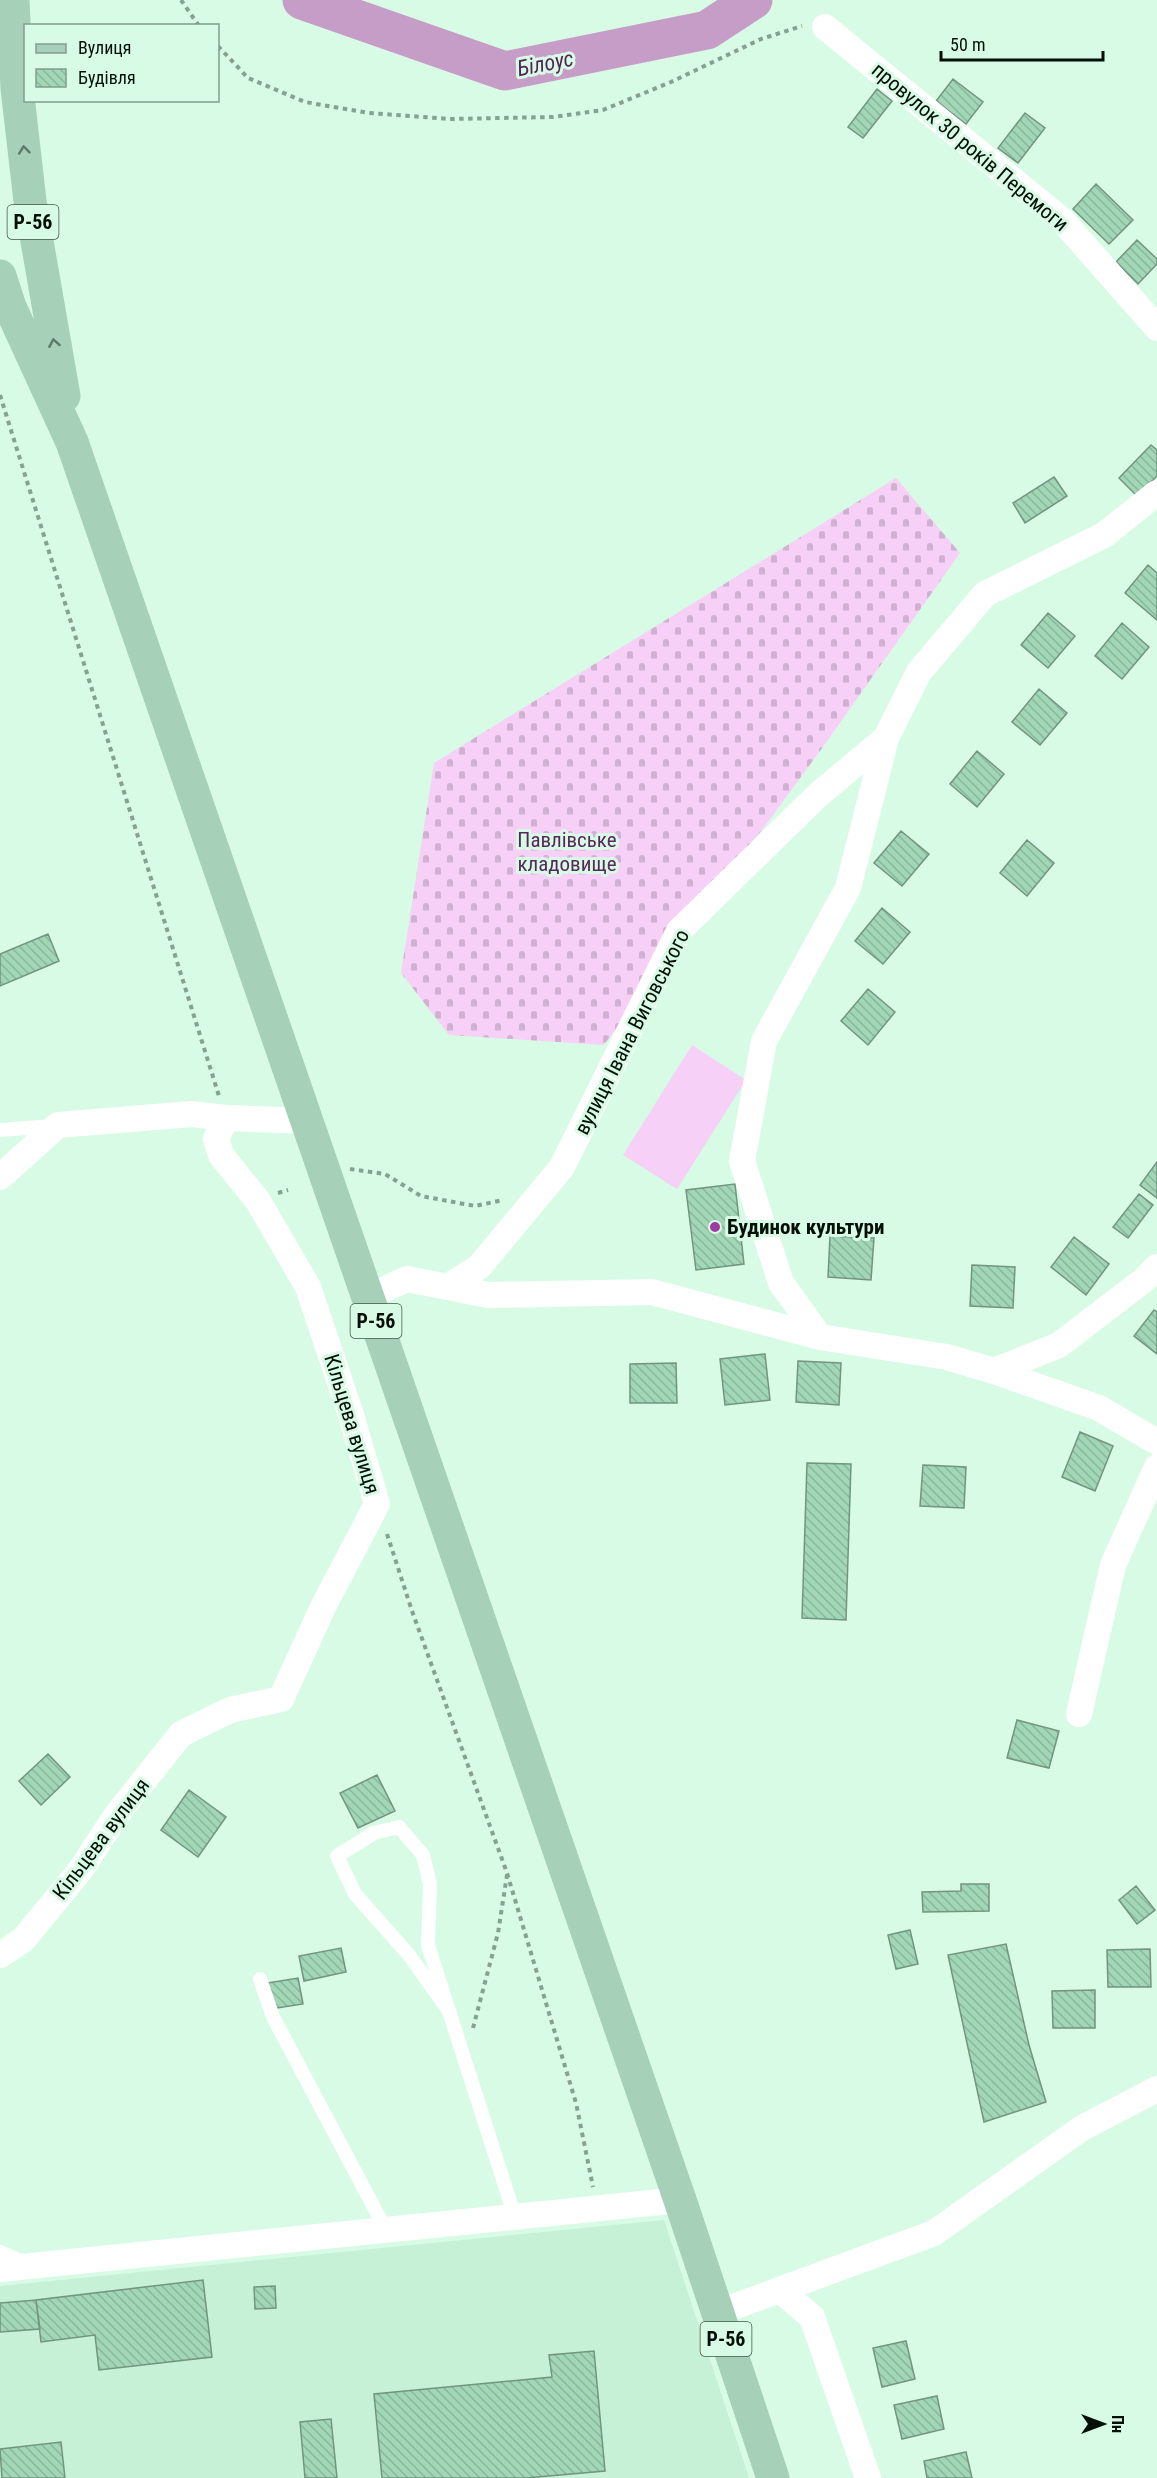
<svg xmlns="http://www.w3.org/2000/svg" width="1157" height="2478" font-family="'Roboto Condensed',sans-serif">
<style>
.built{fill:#c6f1d6}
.cemetery{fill:url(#cemetery-stones)}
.pitch{fill:#f6d0f6}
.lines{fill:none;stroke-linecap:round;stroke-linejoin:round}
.river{stroke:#c69dc6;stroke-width:39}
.building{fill:url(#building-back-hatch);stroke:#739480;stroke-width:1.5}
.path{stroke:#87a190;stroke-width:4;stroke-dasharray:4.5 4.5;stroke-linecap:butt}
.lane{stroke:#fff;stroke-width:14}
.street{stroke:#fff;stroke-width:26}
.primary{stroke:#a6d0b7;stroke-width:33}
.oneway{stroke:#5d7968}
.poi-dot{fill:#9f3ca2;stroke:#d8fbe5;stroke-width:2}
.labels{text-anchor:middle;stroke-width:6;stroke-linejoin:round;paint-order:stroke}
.shield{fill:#d8fbe5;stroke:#44564a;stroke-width:1.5}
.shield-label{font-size:20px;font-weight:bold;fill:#040f08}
.street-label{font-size:21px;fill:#040f08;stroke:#d8fbe5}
.park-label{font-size:21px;fill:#59285b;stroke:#d8fbe5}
.poi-label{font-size:21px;font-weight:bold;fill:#040f08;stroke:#d8fbe5;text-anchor:start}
.water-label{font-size:22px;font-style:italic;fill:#542356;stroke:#d8fbe5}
</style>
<defs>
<pattern id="cemetery-stones" width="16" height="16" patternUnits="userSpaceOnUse" patternTransform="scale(1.5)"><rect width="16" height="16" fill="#f6d0f6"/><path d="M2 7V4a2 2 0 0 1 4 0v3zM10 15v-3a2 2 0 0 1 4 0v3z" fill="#d1b1d1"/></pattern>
<pattern id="building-back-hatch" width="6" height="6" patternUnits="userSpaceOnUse" patternTransform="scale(1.5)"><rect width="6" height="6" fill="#a1d7b6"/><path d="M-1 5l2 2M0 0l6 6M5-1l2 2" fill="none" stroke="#89b79b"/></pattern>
</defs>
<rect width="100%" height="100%" fill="#d8fbe5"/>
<path class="built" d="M664,2220L749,2478H0V2286Z"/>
<path class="cemetery" d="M896,478L960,553L820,751L604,1045L449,1035L401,973L434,763Z"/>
<path class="pitch" d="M692,1045L746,1080L677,1189L623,1155Z"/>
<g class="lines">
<path class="river" d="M302,0L505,71L707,30L753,0"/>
</g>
<path class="building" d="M953,79L983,102L966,124L936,101Z
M877,89L892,101L863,138L848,127Z
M1025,113L1045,128L1018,163L998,148Z
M1096,184L1133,220L1109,244L1073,209Z
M1137,240L1157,259V264L1138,284L1116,262Z
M1151,445L1157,450V476L1137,496L1119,478Z
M1054,477L1067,496L1025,523L1013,503Z
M1148,565L1157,573V620L1125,593Z
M1048,613L1075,636L1048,668L1021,645Z
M1122,623L1149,647L1122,679L1095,656Z
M1039,689L1067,713L1040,745L1012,722Z
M977,751L1004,774L977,807L950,784Z
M901,831L929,854L902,886L874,863Z
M1027,840L1054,863L1027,896L1000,873Z
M882,908L910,932L883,964L855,941Z
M48,934L59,961L0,986V954Z
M868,989L895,1012L868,1045L841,1021Z
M1157,1162V1198L1140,1185Z
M735,1184L744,1264L696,1270L686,1190Z
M1139,1194L1153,1205L1128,1238L1113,1227Z
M830,1236L874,1238L871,1280L828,1277Z
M1074,1237L1109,1264L1086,1295L1051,1267Z
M972,1265L1015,1267L1013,1308L970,1306Z
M1154,1310L1157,1312V1354L1134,1336Z
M765,1354L770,1400L725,1405L720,1359Z
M798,1361L841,1363L839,1405L796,1402Z
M676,1363L677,1403H630V1364Z
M1080,1432L1113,1446L1095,1491L1062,1477Z
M807,1463L851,1464L846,1620L802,1618Z
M923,1465L966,1467L964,1508L920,1506Z
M1017,1720L1059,1731L1049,1768L1007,1758Z
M48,1754L70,1777L41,1805L19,1781Z
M377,1775L395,1811L358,1828L340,1793Z
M189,1790L226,1817L198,1857L161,1830Z
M961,1884H989V1911L923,1912L922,1892L961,1891Z
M1136,1886L1155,1910L1137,1924L1119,1900Z
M910,1930L918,1964L896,1969L888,1935Z
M1006,1944L1029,2045L1046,2102L984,2122L948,1955Z
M341,1948L346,1972L304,1981L299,1956Z
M1150,1949L1151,1987H1108L1107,1950Z
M298,1978L303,2004L271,2009L267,1983Z
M1095,1990V2028H1053L1052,1991Z
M203,2280L212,2357L99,2370L95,2335L41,2342L36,2300Z
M275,2286L276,2308L255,2309L254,2287Z
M36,2300L40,2329L0,2332V2303Z
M906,2341L915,2379L882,2387L873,2348Z
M594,2351L605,2471L526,2478H382L374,2394L552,2377L549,2355Z
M937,2396L944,2429L902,2439L894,2405Z
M331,2419L337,2478H305L300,2422Z
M61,2442L65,2478H2L0,2449Z
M966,2452L972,2478H927L924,2461Z"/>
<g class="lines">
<path class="path" d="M181,0L199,26
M218,46L248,78L305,102L369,113L450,119L553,117L603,110L671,82L761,39L802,26
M0,395L219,1096
M350,1169L385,1174L421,1196L475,1206L503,1200
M278,1193L288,1190
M387,1534L412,1611L507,1873L576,2103L593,2187
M473,2028L498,1933L507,1875"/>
<path class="lane" d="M0,1130L53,1126
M260,1979L273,2017L386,2230
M449,2011L428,1945L430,1884L423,1855L399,1827L374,1833L337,1856L355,1894L409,1955L449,2011L515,2217
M0,2252L26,2263"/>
<path class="street" d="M825,27L1062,220L1157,328
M226,1118L306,1121
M0,1177L58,1125L192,1114L226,1118L216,1139L221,1155L258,1201L308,1287L351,1415L377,1504L323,1607L281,1699L230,1710L181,1734L115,1817L82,1868L23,1940L0,1955
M447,1287L479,1267L562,1167L679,931L818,795L886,738
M368,1297L407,1279L488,1295L652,1292L820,1337L947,1357L994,1371L1099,1408L1157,1442
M820,1337L781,1283L742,1161L764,1041L848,888L886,738L919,672L985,594L1104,535L1157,493
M994,1371L1059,1345L1144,1280L1157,1267
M1079,1714L1113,1565L1157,1467
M0,2269L680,2200
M780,2290L812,2317L868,2478
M717,2313L934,2233L1082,2128L1157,2089"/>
<path class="primary" d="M13,0L17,88L30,201L64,396
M0,276L10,307L72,442L680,2200L773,2478"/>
</g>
<defs><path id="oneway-chevron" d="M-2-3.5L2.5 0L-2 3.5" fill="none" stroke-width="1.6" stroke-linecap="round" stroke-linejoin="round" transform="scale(1.5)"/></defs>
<g class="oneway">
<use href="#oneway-chevron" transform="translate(24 150) rotate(-96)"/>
<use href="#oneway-chevron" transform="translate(54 343) rotate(-100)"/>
</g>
<circle class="poi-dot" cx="715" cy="1227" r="6"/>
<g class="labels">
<g class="shield">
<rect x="7.5" y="205" width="51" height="34" rx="4.5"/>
<rect x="350.5" y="1304" width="51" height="34" rx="4.5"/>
<rect x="700.5" y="2322" width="51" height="34" rx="4.5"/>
</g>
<g class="shield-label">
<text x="33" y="229">Р-56</text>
<text x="376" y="1328">Р-56</text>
<text x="726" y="2346">Р-56</text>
</g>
<g class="street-label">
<text transform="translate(970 147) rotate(40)" y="7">провулок 30 років Перемоги</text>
<text transform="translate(632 1032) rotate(-63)" y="7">вулиця Івана Виговського</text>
<text transform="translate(352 1424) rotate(73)" y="7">Кільцева вулиця</text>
<text transform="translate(101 1839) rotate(-53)" y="7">Кільцева вулиця</text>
</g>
<g class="park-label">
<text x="567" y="847">Павлівське<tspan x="567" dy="24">кладовище</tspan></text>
</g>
<g class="poi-label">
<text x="727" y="1234">Будинок культури</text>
</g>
<g class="water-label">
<text transform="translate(545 63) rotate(-11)" y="8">Білоус</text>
</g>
</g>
<rect x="24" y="24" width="195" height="78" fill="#d8fbe5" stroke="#839d8d" stroke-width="1.5"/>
<rect x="36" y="44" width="30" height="9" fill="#a6d0b7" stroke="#839d8d" stroke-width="1.5"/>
<text x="78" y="54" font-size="18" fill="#040f08">Вулиця</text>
<rect x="36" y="69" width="30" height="18" fill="url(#building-back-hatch)" stroke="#839d8d" stroke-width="1.5"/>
<text x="78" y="84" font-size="18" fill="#040f08">Будівля</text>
<g transform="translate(1103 2424) rotate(90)" stroke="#d8fbe5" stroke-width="4.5" paint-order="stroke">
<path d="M0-4.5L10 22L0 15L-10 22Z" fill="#040f08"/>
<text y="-9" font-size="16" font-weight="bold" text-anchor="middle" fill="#040f08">Пн</text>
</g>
<path d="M941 51v9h162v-9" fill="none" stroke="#040f08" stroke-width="3"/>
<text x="950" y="51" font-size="18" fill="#040f08" stroke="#d8fbe5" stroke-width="4.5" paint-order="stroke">50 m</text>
</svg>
